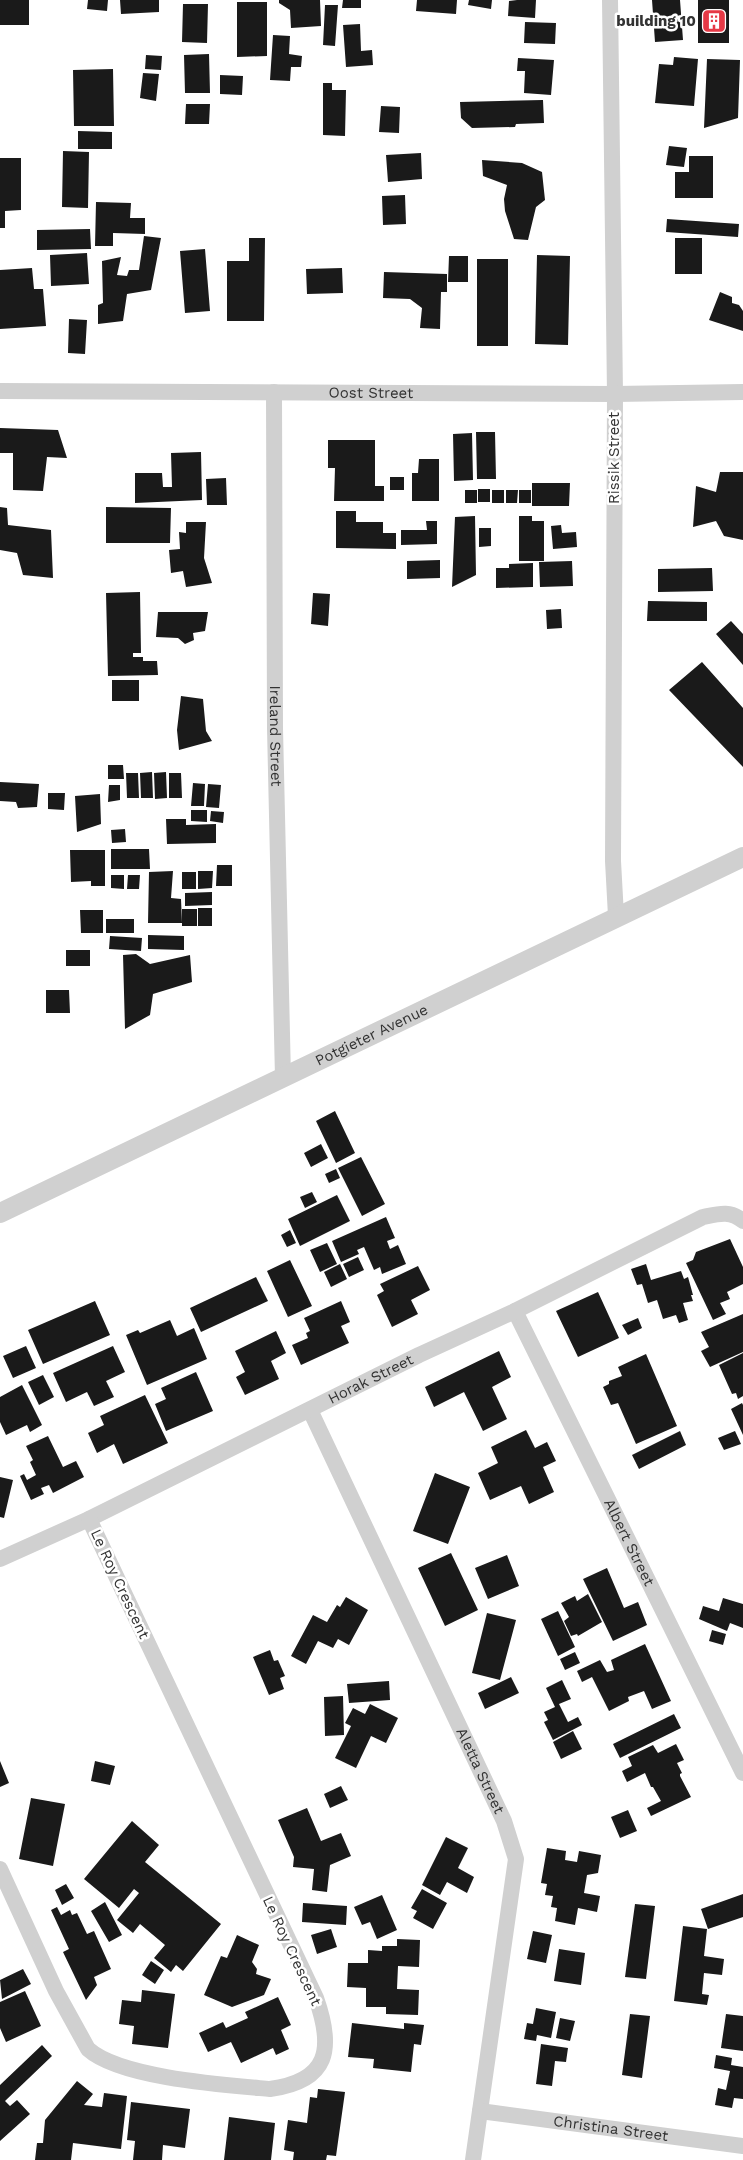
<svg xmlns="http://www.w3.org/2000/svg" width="743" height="2160" font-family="'Work Sans',sans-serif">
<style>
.building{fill:#1a1a1a}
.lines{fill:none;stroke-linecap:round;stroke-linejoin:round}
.minor{stroke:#d0d0d0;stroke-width:16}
.tertiary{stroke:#d0d0d0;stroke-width:20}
.labels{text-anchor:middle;stroke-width:5;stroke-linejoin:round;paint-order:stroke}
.poi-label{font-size:15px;font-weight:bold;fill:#333;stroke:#fff;text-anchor:end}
.street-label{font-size:15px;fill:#333;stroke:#fff}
</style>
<rect width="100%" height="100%" fill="#fff"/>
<path class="building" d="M0,0H29V25H0Z
M88,0H108L107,11L87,9Z
M120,0H159V12L121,14Z
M279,0H320L321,26L291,28L290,10L279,3Z
M343,0H361V8H342Z
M417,0H457L456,14L416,11Z
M469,0H492L491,9L468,5Z
M517,0H536L535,18L508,16L509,1Z
M652,0H680L683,40L655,42Z
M698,0H729V43H698Z
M237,2H267V56L237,57Z
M183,4H208L207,43L182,42Z
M325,5H338L335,46L323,45Z
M525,22L556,23L555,44L524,43Z
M360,24L361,51L372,50L373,65L346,67L343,25Z
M273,35L290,36L289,54L302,56L301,67H291L290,81L270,80Z
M209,54L210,93H185L184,55Z
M146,55L162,56L161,70L145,69Z
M674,57L698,59L694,106L655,103L659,64L673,65Z
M518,58L554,60L551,95L524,93L525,71H517Z
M707,59L740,60L738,118L704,128Z
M113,69L114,126H74L73,70Z
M143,73L159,74L156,101L140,98Z
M220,75L243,76L242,95L220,94Z
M323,83H332V90H346L345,136L323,135Z
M543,100L544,123L516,124L515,127L472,128L461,118L460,102Z
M186,104H210L209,124H185Z
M381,106L400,107L399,133L379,132Z
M78,131L112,132V149H78Z
M669,146L687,148L684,167L666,165Z
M63,151L89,152L88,208L62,207Z
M421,153L422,179L388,182L386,155Z
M689,156H713V198H675V172H689Z
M0,158H21V210L5,211V228H0Z
M482,160L522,163L542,172L545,200L536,207L528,240L514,239L505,211L504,199L507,185L483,176Z
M405,195L406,224L383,225L382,196Z
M96,202L131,203L130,218H145V234L113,233V246H95Z
M667,219L739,224L738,237L666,232Z
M90,229L91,249L37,250V230Z
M144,236L161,238L151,290L127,294L123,321L98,324V305L103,303L102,261L121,257L117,275L127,276L129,270H139Z
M249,238H265L264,321H227V261H249Z
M675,238H702V274H675Z
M205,249L210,311L185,313L180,251Z
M87,253L89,284L51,286L50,255Z
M537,255L570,256L568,345L535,344Z
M449,256H468V282H448Z
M477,259H508V346H477Z
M32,268L34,289H43L46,326L0,329V270Z
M342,268L343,293L307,294L306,269Z
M384,272L447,274V292H441L440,329L420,328L422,308L410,299L383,298Z
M720,292L732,297V303L739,305L743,311V331L709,320Z
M69,319L87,320L85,354L68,353Z
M0,428L58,430L67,458L47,457L43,491L13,490V453H0Z
M476,432H495L496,479H477Z
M472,433L473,480L454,481L453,434Z
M328,440H375V486H384V501H334L335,468H328Z
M201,452L202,500L135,503V473H162L163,487H172L171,453Z
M419,459H439V501H412V473H418Z
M720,472H743V540L724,536L716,521L693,527L696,486L716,492Z
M390,477H404V490H390Z
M226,478L227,505H207L206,479Z
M532,483H570L569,506H532Z
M478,489H490V502H478Z
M465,490H477V503H465Z
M492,490H504V503H492Z
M506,490H518L517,503H506Z
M519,490H531V503H519Z
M0,507L7,508L8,525L51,530L53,578L23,575L17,553L0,550Z
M106,507L171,508L170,543H106Z
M336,511H356V522H383V533H396V549L336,548Z
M475,516L476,575L452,587L455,517Z
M519,516H532V521H544V561H519Z
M426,521H437V544L401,545V530H427Z
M186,522H206L204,558L212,583L186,587L183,571L171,573L169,550L180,549L179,532L186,533Z
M561,525L562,533L576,532L577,547L553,549L551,526Z
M479,528H491V546L479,547Z
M440,560V578L407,579V561Z
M572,561L573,586L540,587L539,562Z
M533,563V587L496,588V568H509V564Z
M712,568L713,591L658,592V569Z
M140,592L141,653H133V657H143V661H157L158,675L108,676L106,593Z
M313,593L330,594L328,626L311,624Z
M648,601L707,602V621H647Z
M561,609L562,628L547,629L546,610Z
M158,612H208L205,631L193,633L194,640L185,644L178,638L156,637Z
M731,621L743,634V665L716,634Z
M702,662L743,708V767L669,690Z
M112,680H139V701H112Z
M181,696L203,699L206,731L212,741L179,750L177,730Z
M108,765H123L124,779H108Z
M152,772L153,798H141L140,773Z
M166,772L167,798L155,799L154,773Z
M126,773H138L139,798H127Z
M169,773H181L182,798H169Z
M0,782L39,784L37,807L18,808L16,802L0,801Z
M193,783L205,784L204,806H191Z
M208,784L221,785L219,808L206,807Z
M109,785H120V800L108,802Z
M48,793H65L64,810L48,809Z
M100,794L101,824L77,832L75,796Z
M191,810H207V822L191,821Z
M211,811L224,812L223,823L210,821Z
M166,819H186V825L216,824V843L167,844Z
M125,829L126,842L112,843L111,830Z
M111,849H149L150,869H111Z
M70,850H105V886H91V881L71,882Z
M217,865H232V886H216Z
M173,871L171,898L181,899L182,923H148L149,872Z
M198,871H213L212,888L198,889Z
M182,872H196V889H182Z
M111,875H124V889L111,888Z
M128,875H140L139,889H127Z
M212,892V905L185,906V893Z
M198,908H212V926H198Z
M182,909H197V926H182Z
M80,910H103V933H81Z
M106,919H134V933H106Z
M148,935L184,936V950L148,949Z
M110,936L142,938L141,951L109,949Z
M66,950H90V966H66Z
M136,954L150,964L190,955L192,982L153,994L150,1015L125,1029L123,955Z
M46,990H69L70,1013H46Z
M335,1111L355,1153L336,1163L316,1121Z
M321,1144L328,1158L311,1167L304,1153Z
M361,1157L385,1204L362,1216L338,1168Z
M336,1169L340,1178L329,1183L325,1174Z
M312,1192L317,1202L305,1208L300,1197Z
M337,1195L350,1221L300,1246L288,1219Z
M386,1217L395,1238L387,1241L390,1249L398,1245L406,1264L382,1274L380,1267L374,1270L364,1247L357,1250L359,1254L341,1262L332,1241Z
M290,1230L296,1243L287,1247L281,1235Z
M730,1239L743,1267V1284L727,1292L730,1299L720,1303L726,1314L713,1320L686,1263L693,1260L696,1252Z
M327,1243L337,1264L320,1272L310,1250Z
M358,1257L364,1270L349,1277L343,1264Z
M290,1260L312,1306L288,1317L267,1271Z
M340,1264L347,1279L331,1287L324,1272Z
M646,1264L651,1280L681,1271L684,1279L688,1277L693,1295H691L693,1301L683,1303L688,1320L679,1323L676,1315L663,1319L657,1300L648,1303L642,1284L637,1285L631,1269Z
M418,1266L430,1290L411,1300L418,1314L392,1327L377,1295L384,1291L380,1284Z
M256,1277L268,1301L201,1332L190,1308Z
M598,1292L619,1338L578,1357L556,1311Z
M95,1301L110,1335L43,1364L28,1330Z
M341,1301L350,1322L341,1326L349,1343L301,1365L292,1345L308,1338L306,1333L310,1331L304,1318Z
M743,1314V1352L710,1367L701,1351L709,1347L701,1332Z
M638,1318L642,1328L628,1335L622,1325Z
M170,1320L177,1336L194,1328L207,1359L147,1385L126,1335L138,1330L140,1333Z
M276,1331L286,1353L271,1361L279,1379L245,1395L236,1377L245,1372L235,1351Z
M26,1346L36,1368L13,1378L3,1356Z
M113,1346L125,1372L106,1381L114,1397L94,1406L87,1392L66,1402L53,1373Z
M499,1351L511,1377L492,1387L507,1419L483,1431L464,1392L434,1407L425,1387Z
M743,1353V1396L738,1399L736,1393L732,1394L719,1365Z
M646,1354L677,1426L636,1444L618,1403L611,1405L603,1387L609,1384V1381L622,1376L618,1367Z
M196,1372L213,1411L166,1431L155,1404L166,1399L161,1388Z
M43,1375L54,1397L39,1405L28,1382Z
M22,1385L42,1425L30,1432L27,1425L6,1435L0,1422V1397Z
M145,1395L168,1443L123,1464L114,1444L97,1453L88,1433L104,1425L100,1416Z
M742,1403L743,1405V1435L731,1409Z
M526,1430L535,1448L547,1442L556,1461L543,1467L554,1492L529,1504L521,1486L490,1500L478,1473L498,1463L491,1447Z
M680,1431L686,1445L639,1469L632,1455Z
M735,1431L741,1444L724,1450L718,1438Z
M48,1436L63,1467L76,1461L84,1477L53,1493L49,1485L41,1488L44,1494L31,1500L20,1476L24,1474L27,1480L36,1475L30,1462L33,1460L26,1446Z
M435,1473L470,1487L448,1544L413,1531Z
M0,1477L13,1480L4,1518L0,1517Z
M451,1553L478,1610L445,1626L418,1568Z
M507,1555L519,1586L488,1599L475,1568Z
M607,1568L624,1608L638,1602L647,1625L613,1641L583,1579Z
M588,1594L602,1622L578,1636L577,1634L571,1636L564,1621L569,1617L561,1603L575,1596L577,1601Z
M346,1597L368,1610L349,1645L338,1639L333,1648L318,1641L306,1664L291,1656L313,1615L327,1622L337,1605L340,1607Z
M723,1598L743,1604V1628L730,1623L727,1631L699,1619L703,1606L719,1611Z
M558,1611L575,1647L558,1656L541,1619Z
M487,1613L516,1620L500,1680L472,1673Z
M712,1630L726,1634L723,1645L709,1641Z
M645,1644L671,1701L652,1709L644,1691L628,1697L629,1701L609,1711L592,1677L582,1682L577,1671L600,1660L607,1672L614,1670L611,1660Z
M270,1650L274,1661L278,1660L285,1676L280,1678L284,1689L269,1695L253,1657Z
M575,1652L580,1663L565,1670L560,1659Z
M511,1677L519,1693L485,1709L478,1693Z
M562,1680L571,1699L559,1704L568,1722L578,1717L582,1725L553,1740L544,1722L548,1720L544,1712L555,1707L546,1688Z
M389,1681L390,1700L349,1703L347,1684Z
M343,1696L344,1735L325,1736L324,1697Z
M370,1704L398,1718L386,1743L371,1736L356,1768L335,1758L351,1726L345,1723L353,1708L365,1714Z
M674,1714L681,1728L620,1758L613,1744Z
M573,1731L582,1749L561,1759L553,1742Z
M676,1744L684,1760L677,1763L682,1773L680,1774V1776L691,1797L651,1816L647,1808L661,1801L653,1787H651L645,1773L627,1782L622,1771L632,1766L628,1757L653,1745L658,1753Z
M0,1761L9,1783L0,1787Z
M95,1761L115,1766L110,1785L91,1781Z
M341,1786L348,1800L330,1808L324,1794Z
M31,1798L65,1804L53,1866L19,1859Z
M307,1808L321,1841L341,1833L351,1856L330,1865L327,1892L312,1890L314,1869L293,1867L294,1857L278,1820Z
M628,1810L637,1831L620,1838L611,1817Z
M132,1821L159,1845L145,1862L221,1924L183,1971L176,1965L171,1972L154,1958L165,1945L140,1924L133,1933L117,1920L139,1893L134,1889L119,1908L84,1879Z
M446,1837L468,1848L458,1868L474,1877L467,1893L447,1882L440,1895L422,1885Z
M547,1848L566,1851L565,1860L577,1862L579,1851L601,1855L598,1873L587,1875L584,1893L600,1896L597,1912L578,1908L575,1925L555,1921L557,1908L551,1907L553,1896L545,1895L547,1884L541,1883Z
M66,1884L74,1898L62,1905L55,1890Z
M422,1889L447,1903L433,1929L413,1918L417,1911L411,1908Z
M743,1894V1917L708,1929L701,1909Z
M382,1895L397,1930L377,1939L370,1922L362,1925L354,1907Z
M105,1902L122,1935L109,1942L91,1911Z
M303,1903L347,1906L346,1925L302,1922Z
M635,1904L655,1906L646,1979L625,1977Z
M57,1907L61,1915L70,1910L72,1915L77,1913L87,1934L94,1931L111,1969L94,1977L97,1985L86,2000L63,1952L69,1949L51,1910Z
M683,1926L707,1929L704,1956L724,1959L722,1975L704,1973L702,1994L709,1995L707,2005L674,2001Z
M331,1929L337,1947L317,1954L311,1935Z
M533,1931L552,1935L546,1963L527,1959Z
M237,1935L259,1945L252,1962L257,1969L256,1974L271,1979L264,1995L232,2007L204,1995L221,1956L227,1958Z
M397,1939L420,1940L419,1967L398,1966L397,1989L419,1990L418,2015L386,2014V2007H366V1988L347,1987L348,1963H368V1950L382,1951V1946H397Z
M559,1949L585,1953L581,1985L554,1981Z
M151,1961L164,1970L155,1984L142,1975Z
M23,1969L31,1984L2,1999L0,1980Z
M142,1990L175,1994L168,2048L132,2044L134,2026L119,2024L122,2000L141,2002Z
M25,1991L41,2026L6,2042L0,2028V2002Z
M278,1997L291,2025L281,2030L289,2049L276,2055L273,2048L241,2063L231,2042L208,2052L199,2033L223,2022L226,2028L248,2018L245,2012Z
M536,2008L556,2012L551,2038L537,2035L536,2041L524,2039L527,2023L533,2024Z
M630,2014L650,2016L642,2078L622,2075Z
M726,2014L743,2016V2051L721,2048Z
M560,2018L575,2021L570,2041L556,2038Z
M352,2023L404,2029V2023L424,2025L421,2045L414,2044L411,2072L373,2068L374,2059L348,2057Z
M541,2044L568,2048L566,2062L555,2061L552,2086L536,2084Z
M42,2045L52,2056L5,2101L10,2106L17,2100L30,2114L0,2141V2085Z
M716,2055L732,2058L731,2065L743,2067V2099L734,2098L732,2108L715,2105L718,2088L726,2090L730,2071L714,2068Z
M77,2081L93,2094L84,2105L102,2107L104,2093L127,2096L121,2149L73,2143L71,2160H35L37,2143H43L45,2120Z
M318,2089L345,2092L336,2156L327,2155L326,2160H293L294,2152L284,2150L288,2120L307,2123L310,2097L317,2098Z
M131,2102L190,2109L185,2148L163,2145L162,2160H133L135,2141L127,2140Z
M229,2117L275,2123L271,2160H224Z"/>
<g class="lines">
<g class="minor">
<path d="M610,0L615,394L613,861L616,916"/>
<path id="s1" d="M0,391L615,394L743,392"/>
<path id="s2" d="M274,392L275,728L283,1078"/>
<path id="s3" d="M515,1311L743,1773"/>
<path id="s4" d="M310,1410L504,1821L516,1859L473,2160"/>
<path id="s5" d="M0,1559L89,1519L419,1355L515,1311L703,1217C718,1214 730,1210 743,1221"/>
<path d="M0,1869L56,1991L88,2049C120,2078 225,2085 270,2089C329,2081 334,2049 316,1998L89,1519"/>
<path id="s6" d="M480,2111L743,2146"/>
</g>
<path class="tertiary" id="s7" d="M0,1213L743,857"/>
</g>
<defs>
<symbol id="building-square" viewBox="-11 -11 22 22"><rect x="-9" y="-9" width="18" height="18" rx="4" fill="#e63946" stroke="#fff"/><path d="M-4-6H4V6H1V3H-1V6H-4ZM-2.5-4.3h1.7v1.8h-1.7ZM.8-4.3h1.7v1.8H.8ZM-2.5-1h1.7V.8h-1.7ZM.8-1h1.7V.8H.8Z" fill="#fff"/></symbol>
</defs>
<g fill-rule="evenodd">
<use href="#building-square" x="700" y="7" width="28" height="28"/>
</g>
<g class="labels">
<g class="poi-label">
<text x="696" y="26">building 10</text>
</g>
<g class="street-label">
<text dy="5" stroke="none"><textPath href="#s1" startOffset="371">Oost Street</textPath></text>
<text transform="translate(614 458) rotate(-90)" y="5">Rissik Street</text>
<text dy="5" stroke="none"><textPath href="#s2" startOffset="344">Ireland Street</textPath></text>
<text dy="5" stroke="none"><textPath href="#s7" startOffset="412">Potgieter Avenue</textPath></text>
<text dy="5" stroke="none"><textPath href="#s5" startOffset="412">Horak Street</textPath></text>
<text dy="5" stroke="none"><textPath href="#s3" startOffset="258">Albert Street</textPath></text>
<text transform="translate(120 1584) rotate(65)" y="5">Le Roy Crescent</text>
<text dy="5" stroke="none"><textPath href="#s4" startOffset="399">Aletta Street</textPath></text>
<text transform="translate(292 1951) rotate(65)" y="5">Le Roy Crescent</text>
<text dy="5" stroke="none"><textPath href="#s6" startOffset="132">Christina Street</textPath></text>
</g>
</g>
</svg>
